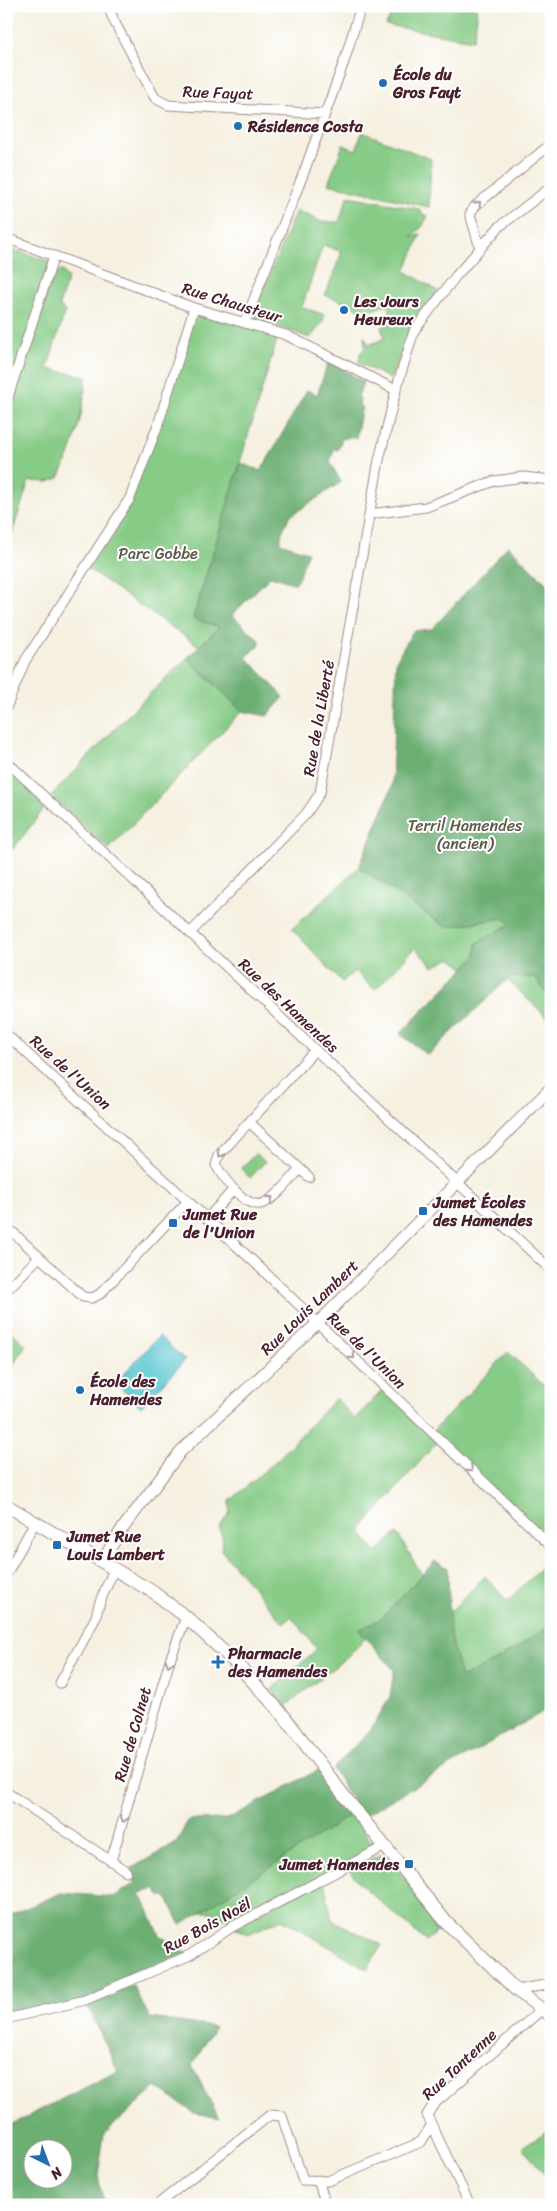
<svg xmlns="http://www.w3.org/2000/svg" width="557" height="2211" font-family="Sriracha,sans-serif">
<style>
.green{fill:#86cb86;stroke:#687558}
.forest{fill:#6caf73;stroke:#5b674f;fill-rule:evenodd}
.water{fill:#5dc9d2;stroke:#54747e}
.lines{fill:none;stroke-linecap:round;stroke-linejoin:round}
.minor-casing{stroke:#a08886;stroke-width:11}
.tertiary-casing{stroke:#a08886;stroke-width:13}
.secondary-casing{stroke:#a08886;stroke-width:14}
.minor{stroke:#fff;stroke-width:9}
.tertiary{stroke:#fff;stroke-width:11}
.secondary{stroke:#fff;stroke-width:12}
.oneway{stroke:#ae9aa0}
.poi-dot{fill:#1f6fb2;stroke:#fff;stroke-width:2}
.labels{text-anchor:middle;stroke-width:4;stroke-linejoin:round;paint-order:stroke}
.poi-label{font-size:16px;font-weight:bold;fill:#4a1f2b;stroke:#fff;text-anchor:start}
.street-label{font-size:16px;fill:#4a1f2b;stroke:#fff}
.park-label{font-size:16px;fill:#5f5b4b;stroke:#fff}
</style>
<rect width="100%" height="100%" fill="#fff"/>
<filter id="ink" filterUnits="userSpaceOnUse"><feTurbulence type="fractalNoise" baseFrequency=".02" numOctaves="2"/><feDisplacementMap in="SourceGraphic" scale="10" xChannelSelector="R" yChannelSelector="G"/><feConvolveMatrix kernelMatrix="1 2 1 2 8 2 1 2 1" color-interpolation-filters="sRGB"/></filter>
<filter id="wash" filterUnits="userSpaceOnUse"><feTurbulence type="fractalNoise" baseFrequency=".0096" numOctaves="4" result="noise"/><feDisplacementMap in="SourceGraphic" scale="20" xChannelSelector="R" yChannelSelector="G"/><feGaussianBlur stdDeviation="1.12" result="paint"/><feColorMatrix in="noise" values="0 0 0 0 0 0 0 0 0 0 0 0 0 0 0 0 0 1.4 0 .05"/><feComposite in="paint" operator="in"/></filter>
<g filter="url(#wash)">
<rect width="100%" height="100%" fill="#f5f0e0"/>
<path class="green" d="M395,6H476L477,17L473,40L386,25Z
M362,132L431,159L429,207L328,184L343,145L356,150Z
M348,196L419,209L422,214L428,216L422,227L411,237L421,234L405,271L438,291L413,329L390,379L359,363L360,353L365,348L364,336L369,345L385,338L381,328L394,320L387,304L368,312L325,295L342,252L323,245L302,307L325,315L322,323L310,338L257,319L254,312L296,210L322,222H339Z
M6,247L56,264L18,383L56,270L63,271L68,279L59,305L65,311L47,369L86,376C84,412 75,446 59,478L48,482L29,481L6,552V528L15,498L14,480L6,474Z
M194,308L279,333L193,618L219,627L200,647L85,567L130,498Z
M187,658L242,711L109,849L51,796L131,712Z
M6,767L47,805L13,849L6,844Z
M359,867L446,927L504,918L510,924L477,943L476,956L464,968L451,958L433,967L415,948L375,990L355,971L342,982L292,929Z
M510,977H535L551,1000V1021L507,980Z
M256,1153L265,1162L250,1178L241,1169Z
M6,1327L26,1345L6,1376Z
M508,1352L551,1392V1546L433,1431Z
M385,1388L439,1440L360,1530L376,1553L397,1533L422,1575L382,1618L360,1630L366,1638L348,1656L285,1707L272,1689L317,1649L291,1616L284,1624L221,1550L223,1539L219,1528L230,1512V1501L279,1458L336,1398L354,1419Z
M551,1559V1625L496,1661L461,1678L450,1636L449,1613L485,1576L507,1601Z
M352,1814L377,1850L230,1922L213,1912H200Z
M380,1855L388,1859L445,1924L426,1941L359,1883L349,1869Z
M324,1881L332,1920L382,1945L367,1969L282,1919L248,1934L232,1927Z
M551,2129V2181L522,2147Z"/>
<path class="forest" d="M329,360L363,382L358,397L360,398L359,405L362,406L356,438L347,437L346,439L342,438L338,450L334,449L330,462L341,482L289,517L282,532L280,543L308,552L296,584L271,576L232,615L260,641L259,646L246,657L284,697L267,716L242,711L187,658L219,627L193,619L240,463L261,471L307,390L317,395Z
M508,546L551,588V1000L535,977H510L428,1055L400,1034L476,956L477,943L510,924L504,918L446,927L359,867L392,787L396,661L413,631L432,629Z
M435,1561L448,1568L450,1636L461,1678L496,1661L551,1625V1707L362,1817L333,1769L371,1729L390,1697L394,1670L359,1630L382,1618Z
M320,1769L352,1814L181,1925L168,1899L159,1895L157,1889L140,1893L160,1935L190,1955L91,1998L133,1986L150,2018L215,2027L192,2066L219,2118L194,2113L156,2087L104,2134L98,2176L104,2205H6V2125L12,2124L118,2071L85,2000L6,2018V1917L61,1893L114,1897L135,1883L132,1868L177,1842L188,1820L228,1819ZM32,2148H62V2178H32Z"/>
<path class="water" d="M159,1336L185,1360L141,1407L115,1383Z"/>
</g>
<g filter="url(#ink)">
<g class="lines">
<defs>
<path id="minor" d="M108,6L114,21L155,98L168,105L325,114
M6,238L194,308L286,335L396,390
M480,248L470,214L475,206L551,144
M245,322L304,172L345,59L361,6
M6,403L54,256
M369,514L426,507L494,481L523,477L551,480
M6,708L25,661L130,498L159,422L194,308
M6,761L551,1270
M190,933L306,814L320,793L379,460L396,390L414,331L456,276L499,227L551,187
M6,1034L253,1261L551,1546
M249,1122L309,1177
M300,1169C290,1180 278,1197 264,1203C247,1211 223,1178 216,1165L219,1155L315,1050
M207,1219L233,1190
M6,1226L83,1297L92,1298L100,1294L188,1201
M6,1291L39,1257
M6,1575L35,1522
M60,1683L96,1617C98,1600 109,1585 114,1568
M6,1792L111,1861L170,1660L186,1617
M111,1861L126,1871
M516,1990L551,1984
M6,2019L85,2000L190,1955L232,1927L385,1846
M318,2180L326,2205
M157,2205L270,2115L282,2116L303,2180L328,2181L421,2142L431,2126
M470,2205L427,2115L434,2104L541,2010"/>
<path id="tertiary" d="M103,1560L120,1532L181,1451L325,1316L551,1088"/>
<path id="secondary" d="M6,1505L153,1592L186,1617L236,1663L284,1716L345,1797L446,1922L516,1990L551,2016"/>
</defs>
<use href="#minor" class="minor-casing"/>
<use href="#tertiary" class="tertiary-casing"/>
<use href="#secondary" class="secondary-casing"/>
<use href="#minor" class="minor"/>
<use href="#tertiary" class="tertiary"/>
<use href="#secondary" class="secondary"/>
</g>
<defs><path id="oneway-chevron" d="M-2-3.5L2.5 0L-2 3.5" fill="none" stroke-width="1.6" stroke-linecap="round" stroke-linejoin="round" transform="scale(1.25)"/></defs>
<g class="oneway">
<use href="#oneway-chevron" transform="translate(478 204) rotate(-48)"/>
<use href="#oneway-chevron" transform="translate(221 1154) rotate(122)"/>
<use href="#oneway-chevron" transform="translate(270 1199) rotate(-38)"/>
<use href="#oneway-chevron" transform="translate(352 1356) rotate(44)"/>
<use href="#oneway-chevron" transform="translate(470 1469) rotate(43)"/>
<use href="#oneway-chevron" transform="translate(169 1663) rotate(108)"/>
<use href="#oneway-chevron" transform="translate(124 1819) rotate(106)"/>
</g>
</g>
<g class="poi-dot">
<circle cx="383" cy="83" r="5"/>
<circle cx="238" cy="126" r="5"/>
<circle cx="344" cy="310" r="5"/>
<rect x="418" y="1206" width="10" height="10" rx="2.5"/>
<rect x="168" y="1218" width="10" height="10" rx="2.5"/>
<circle cx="80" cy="1390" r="5"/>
<rect x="52" y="1540" width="10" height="10" rx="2.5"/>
<path d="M215.5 1654.5h5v5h5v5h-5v5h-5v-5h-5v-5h5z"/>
<rect x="404" y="1859" width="10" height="10" rx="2.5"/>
</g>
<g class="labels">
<g class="poi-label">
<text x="393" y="80">École du<tspan x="393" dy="18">Gros Fayt</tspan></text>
<text x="248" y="132">Résidence Costa</text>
<text x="354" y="307">Les Jours<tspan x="354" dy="18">Heureux</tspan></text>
<text x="433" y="1208">Jumet Écoles<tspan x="433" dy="18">des Hamendes</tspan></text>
<text x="183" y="1220">Jumet Rue<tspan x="183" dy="18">de l'Union</tspan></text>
<text x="90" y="1387">École des<tspan x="90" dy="18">Hamendes</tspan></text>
<text x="67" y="1542">Jumet Rue<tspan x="67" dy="18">Louis Lambert</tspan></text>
<text x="228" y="1659">Pharmacie<tspan x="228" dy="18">des Hamendes</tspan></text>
<text x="399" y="1870" text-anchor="end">Jumet Hamendes</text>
</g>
<g class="street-label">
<text transform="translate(218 92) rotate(2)" y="6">Rue Fayat</text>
<text transform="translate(232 302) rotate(17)" y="6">Rue Chausteur</text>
<text transform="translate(318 718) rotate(-80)" y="6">Rue de la Liberté</text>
<text transform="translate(289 1005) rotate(43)" y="6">Rue des Hamendes</text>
<text transform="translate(71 1072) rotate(42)" y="6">Rue de l'Union</text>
<text transform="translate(309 1307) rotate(-44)" y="6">Rue Louis Lambert</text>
<text transform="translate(367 1350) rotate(44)" y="6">Rue de l'Union</text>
<text transform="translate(132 1734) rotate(-74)" y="6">Rue de Colnet</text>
<text transform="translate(207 1925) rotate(-29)" y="6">Rue Bois Noël</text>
<text transform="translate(459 2064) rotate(-43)" y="6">Rue Tantenne</text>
</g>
<g class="park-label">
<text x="158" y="559">Parc Gobbe</text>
<text x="465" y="831">Terril Hamendes<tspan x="465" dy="18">(ancien)</tspan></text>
</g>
</g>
<rect width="557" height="2211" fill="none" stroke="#fff" stroke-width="25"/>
<g transform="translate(48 2164) rotate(138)"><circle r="24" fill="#ffffff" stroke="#b7a5aa"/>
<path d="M0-4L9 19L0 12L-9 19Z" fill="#1f6fb2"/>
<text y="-8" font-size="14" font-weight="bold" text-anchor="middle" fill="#4a1f2b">N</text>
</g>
</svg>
